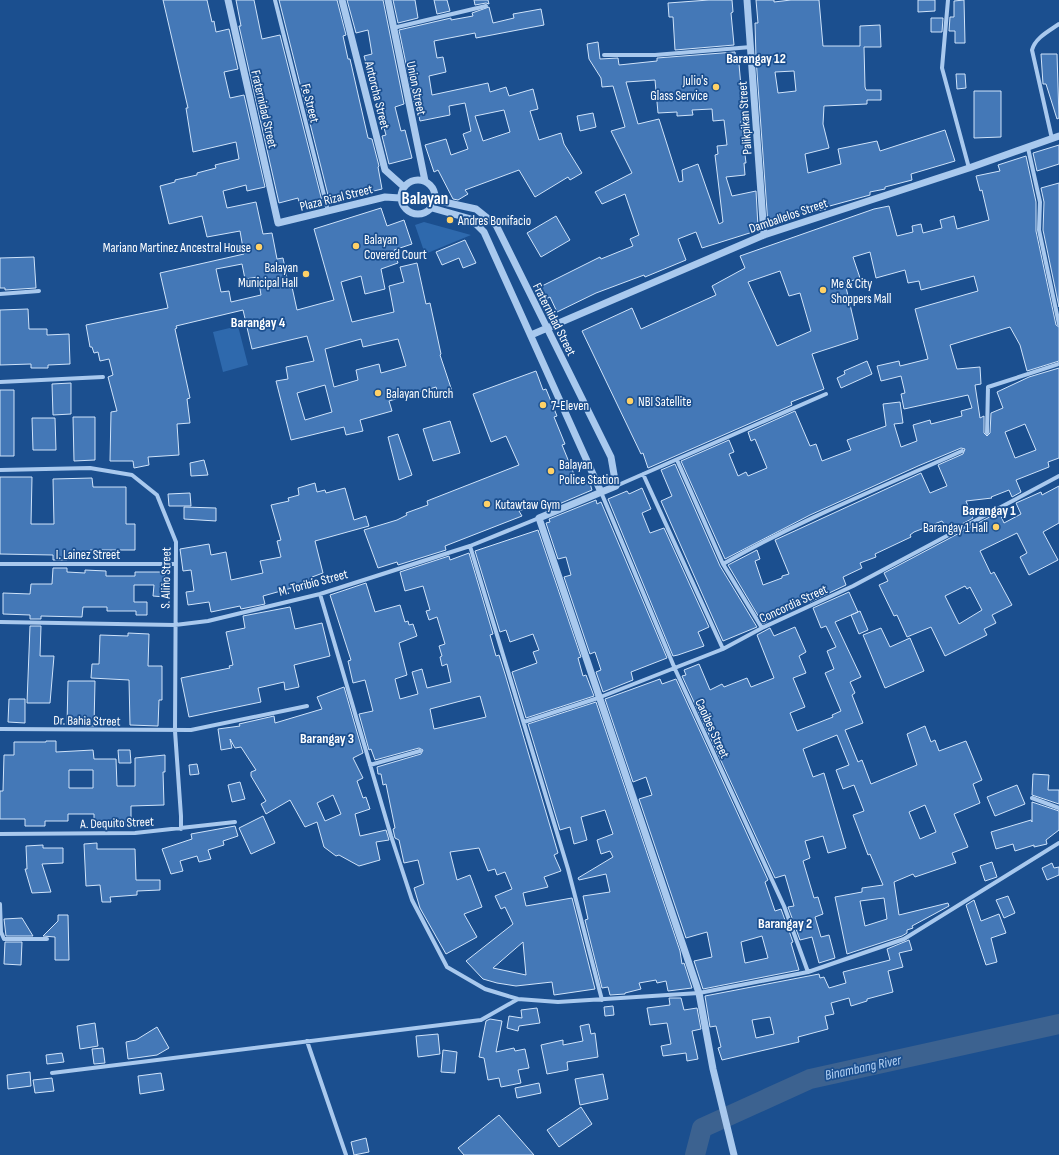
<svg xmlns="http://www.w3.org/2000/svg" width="1059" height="1155" font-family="'Sofia Sans Condensed',sans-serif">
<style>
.green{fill:#2e69ad}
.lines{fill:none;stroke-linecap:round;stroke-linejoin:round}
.river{stroke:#3c6290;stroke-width:20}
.building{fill:#4478b7;stroke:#cfe3fa;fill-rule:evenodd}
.minor{stroke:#a9c9ee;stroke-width:4}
.tertiary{stroke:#a9c9ee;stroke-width:7}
.poi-dot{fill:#ffd166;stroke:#1b4f8f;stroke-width:1.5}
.labels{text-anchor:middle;stroke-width:3.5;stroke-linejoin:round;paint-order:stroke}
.poi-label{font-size:13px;fill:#fff;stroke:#1b4f8f;text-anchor:start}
.street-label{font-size:13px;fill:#fff;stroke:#1b4f8f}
.neighbourhood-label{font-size:14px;font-weight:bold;fill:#fff;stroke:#1b4f8f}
.water-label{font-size:14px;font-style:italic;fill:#b5d3f5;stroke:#1b4f8f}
.district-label{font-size:17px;font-weight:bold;fill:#fff;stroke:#1b4f8f}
</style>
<rect width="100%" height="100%" fill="#1b4f8f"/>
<path class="green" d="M424,222L471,235L425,254L415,225Z
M238,326L248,365L223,372L213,332Z"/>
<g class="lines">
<path class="river" d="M695,1155L702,1128L810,1079L1059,1024"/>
</g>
<path class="building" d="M163,0H207L212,22L214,21L216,32L229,29L238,69L224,72L230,98L244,95L265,187L247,191L246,185L223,191L227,208L256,202L263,234L272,233L277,259L283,258L289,288L292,287L297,310L334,300L314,229L381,208L387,226L404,220L412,244L394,250L398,263L381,269L385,289L365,294L361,276L341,282L352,322L394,312L389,286L404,282L400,267L417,263L426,304L430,303L441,354L440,355L453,394L440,399L436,387L389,401L392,411L360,420L363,431L346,435L344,427L291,440L276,381L288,379L286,367L314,361L307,336L252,349L243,310L176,326L177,328L175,329L190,398L187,399L190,423L177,424L179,455L148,457L149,465L134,468L133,461H110L111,412L117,411L108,377L113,375L109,359L100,361L98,352L94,353L92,347H90L86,325L168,308L160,273L244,254L240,231L207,237L202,216L169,224L160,186L175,182V180L197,175V173L216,168L215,165L239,159L236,142L193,152L186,108H188ZM242,264L245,279L258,277L261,295L231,302L229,291L221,292L216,269ZM361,339L363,347L398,339L406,366L381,373L379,364L356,370L358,380L334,387L325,349ZM325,385L332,412L305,420L297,393Z
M236,0H254L262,39L280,35L322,201L300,206L298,198L279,203L239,26H241Z
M279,0H337L346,35L343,36L348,59H350L368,138L372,139L379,166L378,167L382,189L333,201V198L329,199Z
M347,0H383L404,104L395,107L401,131L405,130L412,158L389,164L382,136L386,135L364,56L372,54L368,30L356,33Z
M393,0H415L418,18L398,23Z
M434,0H447L450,11L437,14Z
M474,0H488L489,4L486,3L475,5Z
M709,0H732L733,12L731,13L734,45L675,50L673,17H669L668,3Z
M756,0H774V2L791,0H819L823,46H860V26L880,25L881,47H864L865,87L866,90H881V100H867V104L824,106L823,124L829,148L805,154L808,173L841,164L838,149L877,141L880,151L945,130L955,161L911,174L912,180L885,187V189L870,192V195L826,207V209L783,218L784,221L768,225L756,58L755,23H758ZM794,71L796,91L778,93L775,72Z
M918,0H935V11L918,12Z
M964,0L965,43H955V31H949L950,17H954V1Z
M489,7L493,23L514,18L513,14L541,9L544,25L476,38L475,33L434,41L437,58L443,57L446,72L429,76L432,95L488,83L490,92L506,87L509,96L533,89L538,109L530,111L539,140L561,133L564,144L582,173L570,180L568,177L535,197L519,170L465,190L468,194L458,200L453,199L438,170L434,172L425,145L446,139L451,155L468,149L463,134L471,131L465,103L449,106L450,115L420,121L416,101L414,102L399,30L451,18V20L473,16L472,13ZM504,110L510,132L483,141L475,116Z
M931,18H943L942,32H931Z
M598,42L600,59L618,58L619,65L657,61V58L735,52L736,64H739L744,120L741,121L746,163H744L745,175L726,177L732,196L756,191L758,227H755L756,231L702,248L696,232L678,239L686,260L645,277L644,275L596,293L557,312L550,297L546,299L540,287L600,257L601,259L633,246L630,239L639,235L625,194L602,204L595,192L632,173L611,131L625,127L613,86L602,87L601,78L589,59L587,44ZM655,80L658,113L677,112V116L693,115L692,110L712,109L713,121L724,120L727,145L717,146L718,154L715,155L723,222L719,224L698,164L682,170L683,181L679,182L659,119L638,124L626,82Z
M1041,54H1057L1059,118L1057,119L1046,84H1043Z
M956,74H965L966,88L957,89Z
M974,91H1001V137L974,138Z
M593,113L596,127L580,131L577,116Z
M1059,145V164L1037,171L1033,153Z
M1026,156L1036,202V231L1056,325L1059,327V361L1027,371L1020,345L1010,327L950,345L957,369L980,367L981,384L975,385L980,418L984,416V433L987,436L990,433L991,413L1003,408L997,392L1029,377L1059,368V458L1048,462L1049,467L1016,480L1021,492L1012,497L1009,490L991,497L992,498L966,501L973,518L949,531L942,521L914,532L910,535L911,537L875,554L876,557L860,563L862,568L843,577L846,585L810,602L808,597L788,604V606L764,615L767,622L763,624L728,565L757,550L760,559L755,561L763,585L782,578V576L789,574L775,540L921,473L930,493L947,486L938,465L963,454L965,449L961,448L918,466L810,515L725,559L681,461L729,440L734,452L729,454L738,476L746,472L748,476L767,468L755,439L751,441L748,432L795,411L810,446L816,444L822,461L851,450L847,440L886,426L883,404L900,402L903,423L894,424L901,447L917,441L913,425L930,420L931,424L962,416L961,411L972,408L968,395L904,409L901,394L905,393L901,376L881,381L877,366L899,361L900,366L928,359L915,309L978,291L974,276L921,290L919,281L908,283L905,270L876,278L870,252L853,257L860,278L845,283L858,339L812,354L824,389L791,402L792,405L648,468L643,453L641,454L582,331L632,308L641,329L716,295L712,286L745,268L740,256L874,209L889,206L897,236L913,232L912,226L921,224L923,233L942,228L940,220L954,216L957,229L989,220L982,190L980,191L976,176L1000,171L998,165ZM780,271L789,296L800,293L811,331L777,346L748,282ZM1025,424L1036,450L1015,458L1005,432Z
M1059,183V307L1043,230L1044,202L1041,188Z
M556,216L570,240L541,257L527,233Z
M465,240L476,263L463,268L459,258L442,265L436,252Z
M34,257L36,288L5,290V288H0V258Z
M28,309L29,329H47V335L69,334L70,364L48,365V368H31V364L0,365V310Z
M867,361L872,374L841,388L837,378L845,374L844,371Z
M536,371L543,390L546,389L557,416L554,417L565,444L562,445L578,484L589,480L592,490L545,510L542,502L519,511L522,516L445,546L446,550L398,565L397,562L378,568L364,530L397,520L407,515L406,513L428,505L427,501L519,465L506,436L491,442L473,394Z
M71,383V414L53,415L52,384Z
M0,390H14V456H0Z
M73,417H95V460L74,461Z
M32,418H55L56,450H33Z
M450,421L460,453L433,461L423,429Z
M398,434L412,475L399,480L388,437Z
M204,460L208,475L191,476L190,463Z
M675,464L720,566L757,627L723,641L661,501L672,496L661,470Z
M0,477H32L31,524H54L53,479L92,478L93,487H126V524H135V550H90L89,556H67V560H53V555L0,554Z
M315,483L317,492L325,490L326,493L345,488L354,520L366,516L369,526L315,541L323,573L312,577L313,582L263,596L265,604L241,609L240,606L211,612L209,602L188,605L186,592L194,591L191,570L183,571L180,549L209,544L211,555L226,552L231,580L263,573L260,561L281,557L277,541L281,540L271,505L289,501L288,498L299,495L298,488Z
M1059,486V523L1043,532L1058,560L1029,575L1020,557L1027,553L1017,533L980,551L991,574L994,572L1012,605L992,615L996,623L984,629L987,635L945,656L931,627L907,637L897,615L894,616L879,585L888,581L884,573L999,512L1004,523L1021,514L1016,503L1041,492L1042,495ZM965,586L967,589L970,587L982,610L959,624L945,596Z
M642,488L651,509L642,513L650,533L664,528L709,627L698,632L704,646L678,655L673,656L608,499L627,491L629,494Z
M190,493L191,506H169L168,494Z
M596,500L597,504L601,502L667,658L631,672L633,680L603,692L596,672L601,670L595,652L590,654L564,577L571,575L566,557L558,559L546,523L550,522L549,519Z
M184,507L216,508V521L184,519Z
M538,530L581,657L578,658L583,676L586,675L594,696L526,718L512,672L537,663L533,652L539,650L533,634L510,642L506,630L500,632L475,551Z
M469,553L493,634L490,635L496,656L499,655L505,674L558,853L554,855L561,871L544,877L548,887L523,893L526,906L572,898L595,989L554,995L552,982L516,986L497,983L483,979L466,961L513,924L505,907L501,909L495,896L512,889L505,872L497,875L495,869L488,871L479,848L450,852L457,880L470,875L482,907L464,914L477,937L446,954L420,908L414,888L424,884L418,860L404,863L399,840L395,838L393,829L395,828L386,784L383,785L381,774H378L377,767L421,754L423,750L419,748L375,760L371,749L369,750L359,714L373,711L365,680L353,683L348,661L351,660L330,595L366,583L375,612L400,605L405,622L408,621L409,625L413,624L417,636L399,643L407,675L395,679L400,699L418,694L412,672L422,669L427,688L451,682L447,664L442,666L440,657L442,656L439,646L445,644L437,617L429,620L426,611L430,610L423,586L405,591L400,572L449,556L450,560ZM480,696L486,717L434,729L430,709ZM523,942L526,975L493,968Z
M53,568H67V572L85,573V570L106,571V576H135V572H164L165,597L153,596L154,585H134V602H147V615H136V611H107V607H83L82,617L41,616V619H30V615L3,614V593L30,594L31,584H52Z
M849,592L858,612L835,622L861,677L850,682L855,693L852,695L863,723L845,730L858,762L862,760L871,784L917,765L907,734L925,726L931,742L935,740L939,751L966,741L982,780L973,784L980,803L954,814L968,847L952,853L956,863L915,877L913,874L894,882L899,915L948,903L949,906L912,926L913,928L907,930V933L902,936L847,954L835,897L862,892V888L883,885L870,854L868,855L853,815L864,811L854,785L843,789L836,770L849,765L837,735L803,749L813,777L824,773L846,848L828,853L823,836L805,841L810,858L803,861L814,898L818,897L823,914L815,917L821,937L829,935L835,958L819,963L812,937L800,940L788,907L794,906L785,875L775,878L682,676L686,675L684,670L699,664L710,690L722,684L724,687L747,678L751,687L774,678L757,635L770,628L774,636L795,627L806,652L799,656L806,673L793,678L805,707L790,713L797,731L833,717L832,715L841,711L825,673L834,669L827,651L836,647L826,626L821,628L813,608ZM925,805L936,832L920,839L909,812ZM884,898L887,919L865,926L860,901Z
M290,607L295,629L322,623L330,656L294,665L299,687L285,690L284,682L258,688L261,702L189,717L181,678L230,668L229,666L233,665L226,632L245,628L243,616Z
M860,611L868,630L859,634L851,615Z
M30,626H41L40,656H54L50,703H27Z
M881,628L890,647L910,638L924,671L885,688L863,635Z
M128,633L149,634L148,666H162V700H159L158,726L130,725L129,680L91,678L92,664H99L100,635L128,636Z
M660,679L662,684L676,679L768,880L765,882L775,911L781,909L793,942L791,943L799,970L703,989L694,961L712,957L707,932L686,938L639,799L652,795L646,777L633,782L605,699ZM762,936L768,958L745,963L741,942Z
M68,681H95L94,726L67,725Z
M344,687L363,753L353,758L363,778L357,781L363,798L366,797L370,809L355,814L360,836L386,830L389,840L376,842L380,860L359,866L339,855L336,856L324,847L317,822L305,827L290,800L266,814L261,804L266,801L251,776V772L256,770L241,747L235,748L230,739L232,748L221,750L218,729L240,726L239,724L274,716L275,723L322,709L317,697ZM333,795L341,814L325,821L317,803Z
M9,699H25V723L8,722Z
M596,702L680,951L682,964L684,963L692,988L668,991L666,981L657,983L656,980L639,983L641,989L625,993V994L610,995L608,987L602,988L585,920L588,919L583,896L610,892L606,874L579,880L578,878L613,857L610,851L601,854L597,840L613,834L605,810L581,817L587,840L574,844L570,827L560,830L528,724Z
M46,741H56V752L93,750L94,759H116L117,786H135V758L165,755V772H163L164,805L131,806V824L116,826H94V814H68V821H45V826H25V819H0V791H3L4,755H14V742H46ZM69,770H93V788H69Z
M118,750H130L131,763H119Z
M197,764L199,774L190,775L189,765Z
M1033,774L1049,775L1048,790H1059V804L1032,795Z
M240,782L245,799L232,802L228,785Z
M1017,785L1025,804L995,816L987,797Z
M1032,802L1059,811V830L1046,840L1047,844L1034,847V845L1015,851L1013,844L996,849L991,832L1031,820L1032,822Z
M263,816L275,843L251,854L239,828Z
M235,826L238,836L223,841L224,845L208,850L211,859L199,862L197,856L180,861L183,871L171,874L162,849L192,839L191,834Z
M97,843V849H135L136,880H160V890L137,891V895L110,897L111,902H102L100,885L86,886L84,844Z
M43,845V848H63V863L42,864L51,892L32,893L25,869H27L26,846Z
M992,862L997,877L985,881L980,866Z
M1052,863L1054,868L1059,867V875L1047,880L1042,868Z
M1008,896L1015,913L1004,918L996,900Z
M974,900L981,921L999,914L1006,933L991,938L997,962L986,965L966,905Z
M58,915H68L69,960H55V937L43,936L58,921Z
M22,918L33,936H6L4,919Z
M909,940L912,950L899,953L903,967L888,971L893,992L867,999V1001L851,1006L849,998L831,1003L834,1014L825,1016L828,1029L798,1037L799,1042L722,1060L718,1048L721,1047L716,1026L710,1027L705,996L819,974L820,978L824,977L829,988L846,983L843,972L890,960L887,949ZM770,1017L774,1034L756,1038L752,1020Z
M5,942H22L21,965L4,964Z
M669,998H681L684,1010L697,1008L701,1029L692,1031L698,1059L687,1061L686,1053L663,1056L661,1046L671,1044L667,1023L650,1025L647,1008L670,1005Z
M613,1006L614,1015L605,1016L604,1007Z
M537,1008L540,1023L519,1026L518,1031L507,1028L509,1016L522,1018L521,1010Z
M490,1019L502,1021L496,1052L514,1048L515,1051L525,1049L529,1068L518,1070L521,1083L501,1087L499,1078L488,1080L484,1058L479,1057L486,1021Z
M95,1023L98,1046L80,1049L77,1026Z
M589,1024L591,1034L595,1033L598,1057L567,1062L568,1070L547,1074L541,1045L563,1040V1045L583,1041L580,1026Z
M157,1027L169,1048L157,1055L128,1059L126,1042L136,1040Z
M438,1034L440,1054L418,1057L416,1036Z
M103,1048L105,1063L94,1064L92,1049Z
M443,1050L457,1052L455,1073L441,1072Z
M62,1053L64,1062L47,1064L46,1055Z
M30,1072L31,1086L8,1089L7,1075Z
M161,1073L164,1090L140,1094L138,1076Z
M603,1074L608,1099L580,1105L575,1079Z
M52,1078L54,1091L35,1093L33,1080Z
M539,1083L541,1093L517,1098L515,1088Z
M581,1107L592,1124L559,1147L547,1130Z
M499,1115L534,1155H464L458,1148Z
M366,1138L369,1152L354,1155L351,1142Z"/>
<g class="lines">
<path class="minor" d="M275,0L328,211
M948,0L942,68L969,168
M393,28L486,6
M604,55H655L751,47
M1052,139L1032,50C1035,38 1049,31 1059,24
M1028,148L1040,202L1039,230L1059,324
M0,294L39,291
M0,382L103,377
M987,433L988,387L1059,364
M677,460L723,564L762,628
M0,470L90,468L132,475L157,495L176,542L175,731L181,816V829
M643,474L723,649
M616,486L826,394
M601,492L675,669L784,906L808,972
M470,546L568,869L602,1000
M0,564H175
M723,564C800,520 882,487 962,451
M320,594L391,836L412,900L447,967L485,989L518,999L558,1002L699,993L808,972L904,939L1059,843
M0,622L175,625L208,621L320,594L470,546L539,518
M524,722L598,698L723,649L762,628L853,586L1059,476
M0,729L191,730L307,706
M370,765L420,751
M1032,798L1059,808
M0,834L135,833L235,822
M0,904L1,932L4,939H47
M307,1041L346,1155
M52,1073L481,1020L518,999"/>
<path class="tertiary" d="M228,0L278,223L385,197L400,198
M342,0L385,170L404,187
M388,0L425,181
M747,0L764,235
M401 197a17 17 0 1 1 34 0a17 17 0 1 1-34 0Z
M435,200L476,209L496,225L611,457L616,486L539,518L699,993L713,1069L734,1155
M432,208L471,219L484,232L601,492
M531,335L764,235L969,168L1059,136"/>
</g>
<g class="poi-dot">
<circle cx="716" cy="87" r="4"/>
<circle cx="450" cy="220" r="4"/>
<circle cx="356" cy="246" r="4"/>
<circle cx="259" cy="247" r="4"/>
<circle cx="306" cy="274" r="4"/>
<circle cx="823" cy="290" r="4"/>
<circle cx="378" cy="393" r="4"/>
<circle cx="630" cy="401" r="4"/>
<circle cx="543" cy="405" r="4"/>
<circle cx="551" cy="471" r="4"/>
<circle cx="487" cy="504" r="4"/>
<circle cx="996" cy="527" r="4"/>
</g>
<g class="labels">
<g class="poi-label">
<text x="708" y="85" text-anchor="end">Julio's<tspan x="708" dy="15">Glass Service</tspan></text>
<text x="458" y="225">Andres Bonifacio</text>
<text x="364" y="244">Balayan<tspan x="364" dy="15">Covered Court</tspan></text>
<text x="251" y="252" text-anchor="end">Mariano Martinez Ancestral House</text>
<text x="298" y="272" text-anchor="end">Balayan<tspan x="298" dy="15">Municipal Hall</tspan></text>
<text x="831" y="288">Me &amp; City<tspan x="831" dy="15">Shoppers Mall</tspan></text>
<text x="386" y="398">Balayan Church</text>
<text x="638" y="406">NBI Satellite</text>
<text x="551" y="410">7-Eleven</text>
<text x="559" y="469">Balayan<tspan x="559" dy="15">Police Station</tspan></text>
<text x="495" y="509">Kutawtaw Gym</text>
<text x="988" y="532" text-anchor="end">Barangay 1 Hall</text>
</g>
<g class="street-label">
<text transform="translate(417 88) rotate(78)" y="5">Union Street</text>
<text transform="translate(378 95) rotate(76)" y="5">Antorcha Street</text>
<text transform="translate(311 103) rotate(76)" y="5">Fe Street</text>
<text transform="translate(265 109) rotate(77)" y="5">Fraternidad Street</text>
<text transform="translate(744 118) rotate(-94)" y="5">Palikpikan Street</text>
<text transform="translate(336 197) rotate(-14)" y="5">Plaza Rizal Street</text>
<text transform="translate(788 215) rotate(-19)" y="5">Damballelos Street</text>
<text transform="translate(555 319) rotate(63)" y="5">Fraternidad Street</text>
<text x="88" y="559">I. Lainez Street</text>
<text transform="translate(165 578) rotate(-89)" y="5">S. Aliño Street</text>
<text transform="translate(313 582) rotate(-15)" y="5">M. Toribio Street</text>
<text transform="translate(793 603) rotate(-25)" y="5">Concordia Street</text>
<text transform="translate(87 720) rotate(1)" y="5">Dr. Bahia Street</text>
<text transform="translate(713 728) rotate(65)" y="5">Caoibes Street</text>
<text transform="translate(117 822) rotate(-2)" y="5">A. Dequito Street</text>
</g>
<g class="neighbourhood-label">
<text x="756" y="63">Barangay 12</text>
<text x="258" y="327">Barangay 4</text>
<text x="989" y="515">Barangay 1</text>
<text x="327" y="743">Barangay 3</text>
<text x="785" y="928">Barangay 2</text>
</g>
<g class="water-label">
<text transform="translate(863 1067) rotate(-12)" y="5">Binambang River</text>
</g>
<g class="district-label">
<text x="425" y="204">Balayan</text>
</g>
</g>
</svg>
